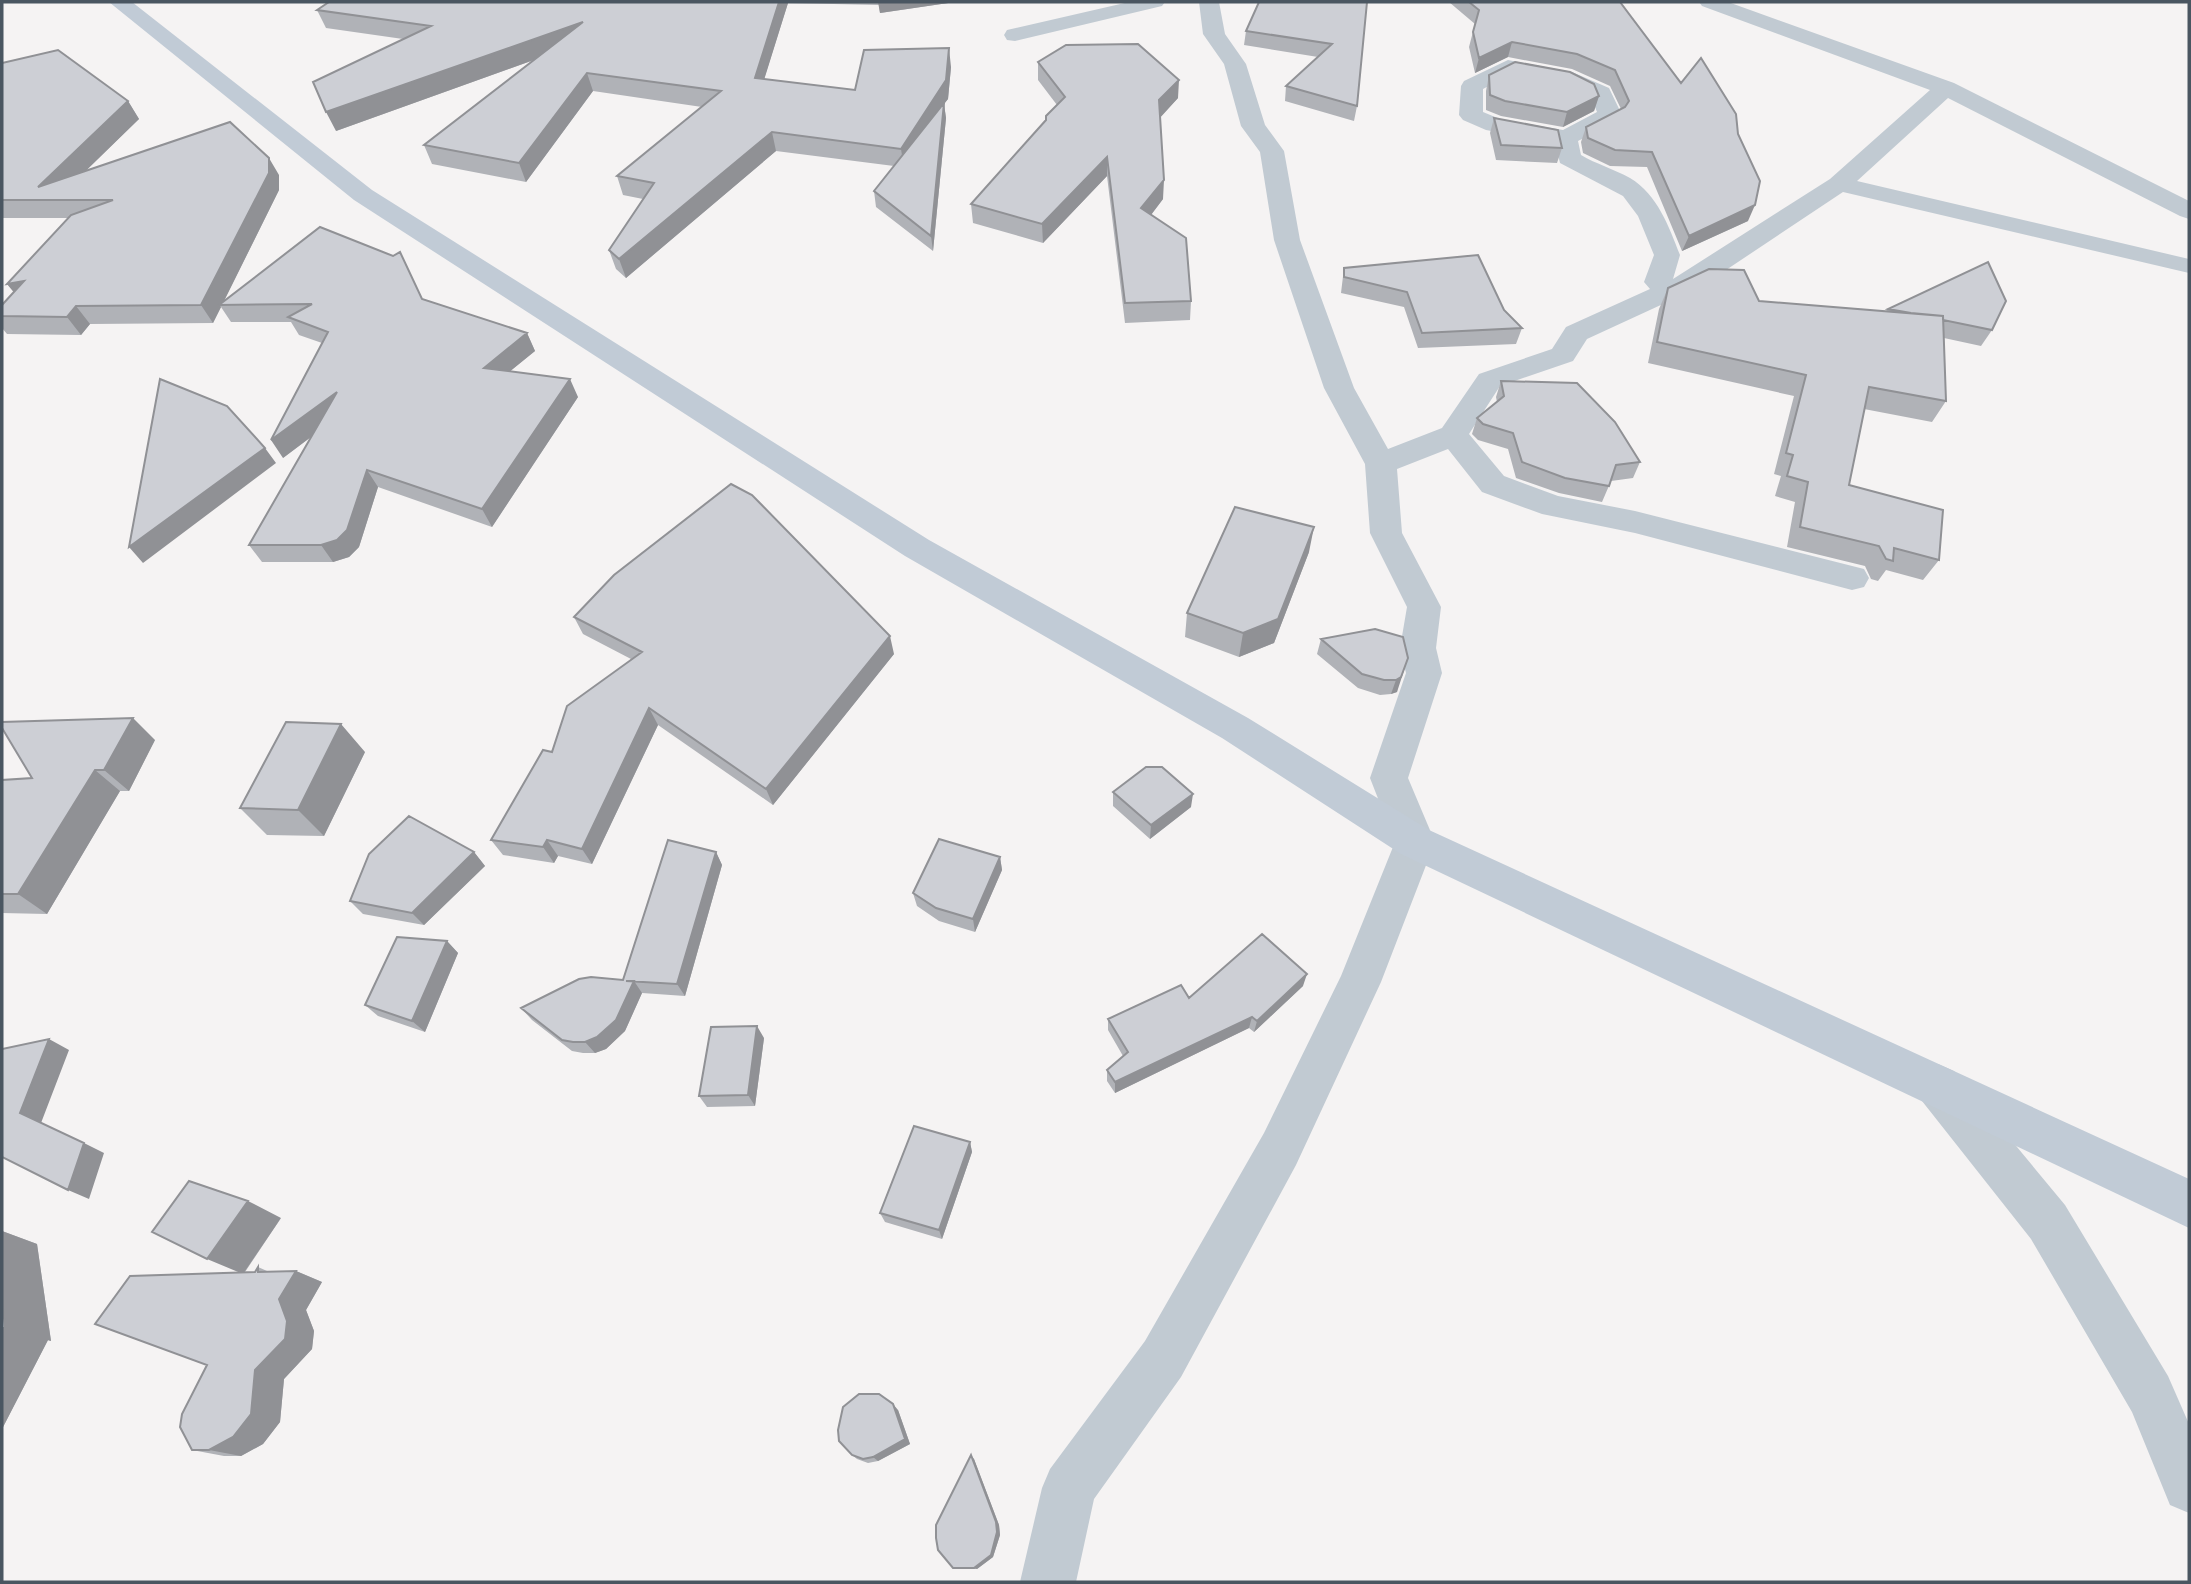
<svg xmlns="http://www.w3.org/2000/svg" width="2191" height="1584" font-family="Lato,sans-serif">
<style>
.lines{fill:none;stroke-linecap:round;stroke-linejoin:round}
.minor{fill:#c1cad2;fill-rule:evenodd}
.secondary{fill:#c1cbd6;fill-rule:evenodd}
.wall{fill:#b0b2b7}
.shaded-wall{fill:#909195}
.building{fill:#cdcfd5;stroke:#909195;stroke-width:2}
</style>
<rect width="100%" height="100%" fill="#f5f3f3"/>
<g class="lines">
<path class="minor" d="M1129,2H1165L1162,6L1015,41L1007,40L1004,35L1007,30Z
M1199,2H1219L1225,34L1246,64L1265,125L1284,151L1300,240L1354,388L1388,449L1442,428L1479,374L1552,349L1566,327L1650,289L1644,282L1654,255L1638,216L1623,196L1560,163L1555,143L1486,130L1463,120L1459,115L1461,86L1464,81L1508,60L1572,72L1609,88L1622,115L1618,120L1578,141L1581,155C1596,164 1614,169 1630,178C1658,195 1669,227 1680,255L1673,279L1830,179L1930,90L1702,6L1699,2H1728L1954,83L2189,201V219L2180,216L1948,98L1857,181L2189,259V273L1843,192L1702,286L1587,339L1573,361L1500,386L1469,434L1504,476L1558,496L1635,511L1864,569L1869,578L1864,587L1852,590L1635,533L1542,514L1482,492L1448,449L1397,469L1402,533L1441,607L1436,648L1442,673L1408,778L1435,842L1381,982L1296,1165L1181,1377L1094,1499L1076,1582H1020L1042,1488L1050,1469L1145,1341L1264,1133L1341,976L1395,842L1370,778L1406,673L1400,648L1407,607L1370,533L1365,464L1324,388L1274,240L1260,152L1241,126L1224,64L1203,34ZM1511,74L1566,85L1591,97L1597,112L1563,130L1500,119L1483,112V89Z
M1938,1064L1954,1071L2065,1205L2168,1376L2189,1424V1513L2170,1505L2132,1412L2031,1239L1922,1101L1915,1086L1922,1071Z"/>
<path class="secondary" d="M109,2H132L372,190L929,540L1248,718L1429,830L2189,1179V1228L1401,854L1222,738L905,556L354,200Z"/>
</g>
<path class="wall" d="M329,2H955L880,13L879,5L788,3L764,79L855,90L951,67L948,99L944,104L946,118L933,251L876,207L874,191L894,166L776,151L626,278L616,269L609,250L643,199L623,195L617,176L702,107L593,91L526,182L432,164L424,145L534,60L336,131L403,39L326,28L317,10Z
M1367,2L1357,106L1354,121L1285,101L1286,86L1318,57L1244,45L1246,31Z
M1449,2H1620L1748,221L1682,251L1647,167L1610,166L1583,153L1581,142L1586,127L1621,109L1610,86L1572,69L1508,57L1475,73L1469,47L1475,24Z
M1038,62L1178,98L1160,117L1163,199L1151,215L1191,301L1190,320L1125,323L1107,176L1043,243L973,223L971,204L1046,120L1057,105L1038,80Z
M2,63L128,101L139,119L85,171L279,175V190L224,301L423,299L527,333L535,351L510,371L578,397L492,527L378,487L359,547L349,557L333,562H262L249,545L311,437L283,458L322,343L299,335L291,322H231L221,307L213,323L90,324L81,335L7,334L2,328V305L14,292L7,284L69,218H2Z
M1489,75L1599,96L1594,111L1563,127L1501,116L1486,110V91Z
M1494,118L1562,148L1557,163L1496,160L1490,133Z
M1344,268L1522,328L1516,344L1418,348L1404,307L1341,293Z
M1668,288L1759,301L1886,311L1888,309L1992,330L1981,346L1944,338L1946,401L1932,422L1864,409L1849,485L1939,560L1923,580L1886,570L1878,581L1871,579L1865,566L1787,547L1795,502L1775,496L1781,476L1774,474L1794,396L1648,363L1659,309Z
M1501,381L1640,462L1633,478L1611,481L1602,502L1559,493L1516,478L1508,449L1478,440L1472,434L1477,418L1497,402L1496,397Z
M1309,552L1274,643L1239,657L1185,637L1187,613Z
M574,617L894,654L773,805L658,725L592,864L558,856L554,863L503,855L491,840L552,752L631,659L583,634Z
M1403,637L1397,692L1391,694L1380,695L1358,688L1317,654L1321,639Z
M155,740L129,791H120L47,914L2,913V780L32,778Z
M365,752L324,836L267,835L240,808Z
M1113,792L1191,807L1150,839L1113,806Z
M474,852L485,866L424,925L363,914L350,901Z
M716,852L722,865L685,996L642,993L625,1031L606,1049L595,1053H583L572,1051L532,1020L521,1008L623,980Z
M1000,857L1002,870L975,932L939,921L917,906L913,893Z
M447,941L458,953L425,1032L378,1016L365,1005Z
M1303,986L1254,1032L1249,1028L1115,1093L1107,1081V1070L1123,1056L1108,1030V1019L1189,998Z
M764,1038L755,1106L707,1107L699,1096Z
M970,1142L972,1152L942,1239L885,1222L880,1213Z
M281,1218L245,1272H255L258,1267L267,1271H296L322,1282L306,1310L314,1331L312,1349L284,1379L280,1422L263,1444L241,1456H224L192,1450L207,1365L238,1272Z
M2,1231L37,1244L51,1341L48,1340L2,1429Z
M898,1410L910,1444L878,1461L868,1463L857,1459L852,1455Z
M974,1459L999,1525L1000,1535L993,1557L977,1569H956L953,1568Z"/>
<path class="shaded-wall" d="M779,2H788V3L759,96L755,78Z
M878,2H955L880,13Z
M583,22L589,40L336,131L326,112Z
M1512,42L1508,57L1475,73L1479,58Z
M949,48L951,67L948,99L944,104L946,118L933,251L931,236L904,168L901,149Z
M587,73L593,91L526,182L519,163Z
M1179,80L1178,98L1159,119V100Z
M1599,96L1594,111L1563,127L1567,112Z
M128,101L139,119L56,200L38,187Z
M772,132L776,151L626,278L619,259Z
M1107,157V176L1043,243L1042,224Z
M269,158L279,175V190L222,305H219L221,307L213,323L201,305Z
M1164,180L1163,199L1141,228V208Z
M1755,205L1748,221L1682,251L1689,236Z
M24,281L22,302L7,284Z
M76,306L90,324L81,335L67,317Z
M527,333L535,351L492,386L484,368Z
M570,379L578,397L492,527L482,509Z
M337,392L348,409L283,458L271,440Z
M265,448L276,463L143,563L129,547Z
M367,470L378,487L359,547L349,557L333,562L321,545Z
M1314,527L1309,552L1274,643L1239,657L1243,633Z
M890,636L894,654L773,805L766,789Z
M1408,658L1397,692L1391,694L1396,680Z
M649,708L658,725L592,864L582,849Z
M133,718L155,740L129,791L104,770Z
M341,724L365,752L324,836L298,810Z
M95,770L120,791L47,914L18,894Z
M1193,794L1191,807L1150,839L1151,825Z
M547,840L558,856L554,863L543,847Z
M474,852L485,866L424,925L412,913Z
M716,852L722,865L685,996L677,984Z
M1000,857L1002,870L975,932L973,919Z
M447,941L458,953L425,1032L412,1021Z
M1307,974L1303,986L1254,1032L1257,1021Z
M634,981L642,993L625,1031L606,1049L595,1053L585,1042Z
M1252,1017L1249,1028L1115,1093V1082Z
M757,1026L764,1038L755,1106L748,1095Z
M49,1039L69,1050L41,1123L20,1113Z
M970,1142L972,1152L942,1239L939,1230Z
M84,1143L104,1153L89,1199L68,1190Z
M248,1201L281,1218L243,1274L207,1259Z
M2,1231L37,1244L51,1341L5,1328L2,1299Z
M296,1271L322,1282L306,1310L314,1331L312,1349L284,1379L280,1422L263,1444L241,1456L209,1450L255,1370L279,1299Z
M2,1327L48,1340L2,1429Z
M893,1404L898,1410L910,1444L878,1461L873,1457Z
M971,1455L974,1459L999,1525L1000,1535L993,1557L977,1569L974,1568Z"/>
<path class="building" d="M329,2H779L755,78L855,90L864,50L949,48L946,80L901,149L772,132L619,259L609,250L654,183L617,176L721,91L587,73L519,163L424,145L583,22L326,112L313,82L431,26L317,10Z
M1259,2H1367L1357,106L1286,86L1332,44L1246,31Z
M1469,2H1620L1681,83L1701,58L1736,114L1738,134L1760,181L1755,205L1689,236L1652,152L1615,150L1588,138L1586,127L1625,107L1629,101L1615,70L1577,54L1512,42L1479,58L1473,32L1479,10Z
M1138,44L1179,80L1159,100L1164,180L1141,208L1186,238L1191,301L1125,303L1107,157L1042,224L971,204L1046,120V116L1065,97L1038,62L1066,45Z
M58,50L128,101L38,187L230,122L269,158V173L201,305L76,306L67,317L2,316V305L24,281L7,284L71,215L113,200H2V63Z
M1515,62L1570,72L1594,84L1599,96L1567,112L1505,101L1490,95L1489,75Z
M944,103L931,236L874,191Z
M1494,118L1558,130L1562,148L1501,145Z
M320,227L393,256L400,252L422,299L527,333L484,368L570,379L482,509L367,470L347,530L337,540L321,545H249L337,392L271,440L328,332L288,317L312,304L219,305Z
M1478,255L1504,310L1522,328L1422,333L1407,292L1344,277V268Z
M1988,262L2006,301L1992,330L1943,320V316L1911,313L1888,309Z
M1709,269L1744,270L1759,301L1943,316L1946,401L1869,387L1849,485L1943,510L1939,560L1894,548L1893,561L1886,559L1879,546L1800,527L1808,482L1787,476L1793,455L1786,453L1806,375L1657,342L1668,288Z
M160,379L227,406L265,448L129,547Z
M1501,381L1577,383L1615,422L1640,462L1616,465L1609,486L1565,478L1522,462L1513,433L1483,424L1477,418L1504,396Z
M731,484L752,495L890,636L766,789L649,708L582,849L547,840L543,847L491,840L543,750L552,752L567,706L642,652L574,617L614,575Z
M1235,507L1314,527L1278,619L1243,633L1187,613Z
M1375,629L1403,637L1408,658L1401,677L1396,680H1384L1362,674L1321,639Z
M133,718L104,770H95L18,894H2V780L32,778L2,728V722Z
M286,722L341,724L298,810L240,808Z
M1146,767H1162L1193,794L1151,825L1113,792Z
M409,816L474,852L412,913L350,901L369,854Z
M939,839L1000,857L973,919L936,908L913,893Z
M668,840L716,852L677,984L626,981H634L616,1020L597,1037L585,1042H573L562,1040L521,1008L579,979L591,977L623,980Z
M1262,934L1307,974L1257,1021L1252,1017L1115,1082L1107,1070L1128,1052L1108,1019L1181,985L1189,998Z
M397,937L447,941L412,1021L365,1005Z
M757,1026L748,1095L699,1096L711,1027Z
M49,1039L20,1113L84,1143L68,1190L2,1157V1049Z
M914,1126L970,1142L939,1230L880,1213Z
M189,1181L248,1201L207,1259L152,1232Z
M258,1267V1272L296,1271L279,1299L287,1321L285,1339L255,1370L251,1414L233,1437L209,1450H192L180,1427L182,1414L207,1365L95,1324L130,1276L255,1272Z
M2,1299L5,1328H2Z
M859,1394H879L893,1404L905,1439L873,1457L863,1459L852,1455L839,1441L838,1430L843,1407Z
M971,1455L996,1522L997,1532L991,1555L974,1568H953L938,1550L936,1538V1525Z"/>
<rect width="2191" height="1584" fill="none" stroke="#4a5661" stroke-width="7"/>
</svg>
